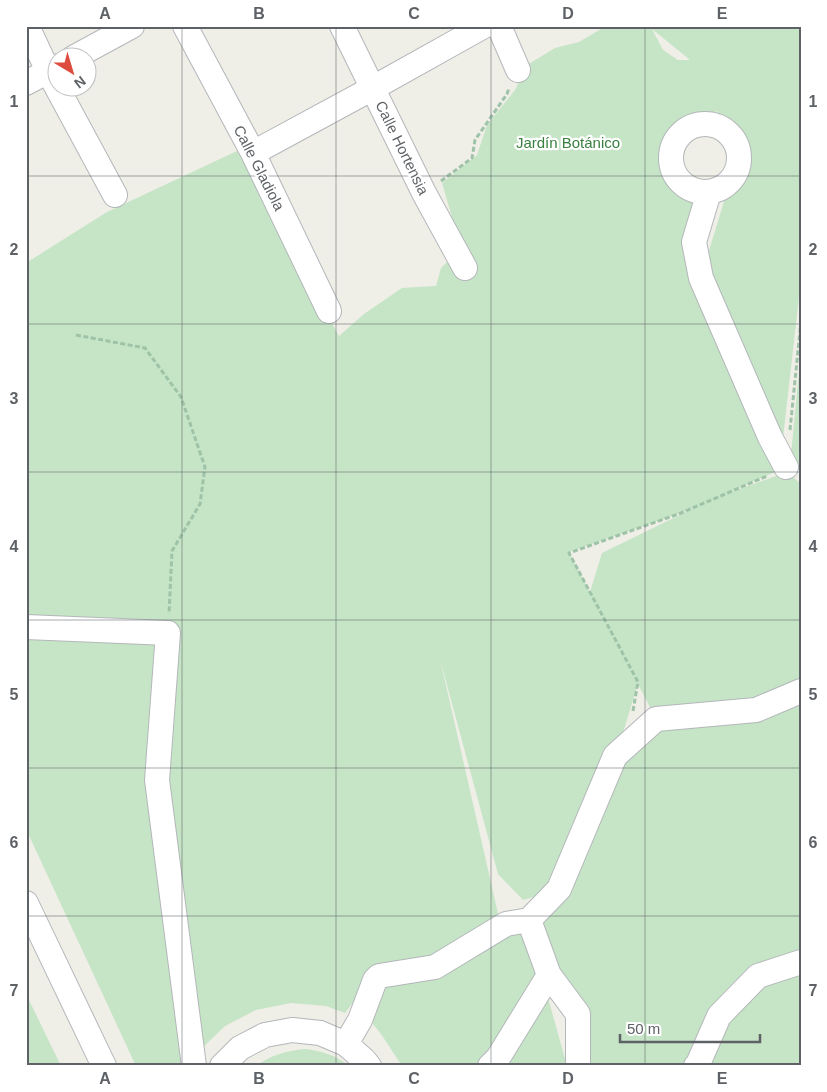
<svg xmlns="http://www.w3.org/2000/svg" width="827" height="1092" font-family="Helvetica,sans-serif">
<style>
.green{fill:#c5e5c6;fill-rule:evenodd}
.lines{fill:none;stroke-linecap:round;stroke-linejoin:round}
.minor-casing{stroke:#b4b7ba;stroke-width:26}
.path{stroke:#9ec3a8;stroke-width:3;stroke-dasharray:5 2.5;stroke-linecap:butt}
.minor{stroke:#fff;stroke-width:24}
.grid{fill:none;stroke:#5e6266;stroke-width:1;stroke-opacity:0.55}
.labels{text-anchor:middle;stroke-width:4.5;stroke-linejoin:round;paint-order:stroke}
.park-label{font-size:15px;fill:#3b803f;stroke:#fff}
.street-label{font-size:15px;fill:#5e6266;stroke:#fff}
.neatline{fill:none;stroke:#5e6266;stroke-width:2}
.grid-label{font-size:16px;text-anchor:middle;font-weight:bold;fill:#5e6266}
</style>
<rect width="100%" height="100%" fill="#efeee7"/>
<path class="green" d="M606,26H801V279L782,447L786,467L728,493L787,472L801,484V1066H588L559,973L539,922L558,890L523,900L498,874L440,659L499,918L442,955L377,971L345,1013L326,1006L291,1003L256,1010L225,1026L199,1051L189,1066H136L26,829V263L107,212L237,151L339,336L364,314L402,288L436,286L441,268L461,248L442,183L477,155L487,125L515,90L527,65L555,48L579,42ZM652,29L689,59V60H678L663,50ZM717,111L739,152L701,277L709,192L687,187L670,158L669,129L688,118L713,113ZM700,505L602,553L590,592L569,552L681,513ZM638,684L656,719L616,755Z
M801,351V470L790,465Z
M521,925L539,969L484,1066H402L381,1034L365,1014L395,974Z
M545,987L567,1066H497Z
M26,994L61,1066H26Z
M305,1049C321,1051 336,1055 349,1066H256C271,1055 286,1051 305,1049Z"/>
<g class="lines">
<defs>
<path id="minor" d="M27,26L48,71L115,195
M185,26L253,153L329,311
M342,26L424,193L465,268
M499,26L518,70
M73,58L132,26
M26,83L58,66
M671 158a34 34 0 1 1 68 0a34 34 0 1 1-68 0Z
M253,153L373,88L484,26
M709,192L694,242L701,278L770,437L786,467
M26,627L168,633L157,780L194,1066
M26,903L104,1066
M549,975L529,920L559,889L615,756L656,719L756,710L801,691
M346,1044L360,1020L375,980L379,976L435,967L506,924L529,920
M222,1066L240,1048L265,1035L292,1030L320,1033L346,1044L364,1060L369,1066
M490,1066L498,1058L549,975L578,1014V1066
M696,1066L698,1064L719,1016L758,976L801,962"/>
</defs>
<use href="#minor" class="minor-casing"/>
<path class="path" d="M441,181L472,158L475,140L507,94L509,88
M76,335L145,348L181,397L205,467L200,504L172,551L169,614
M790,430L801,321
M633,711L638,682L569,553L681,513L767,476"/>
<use href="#minor" class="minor"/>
</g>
<path class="grid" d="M182,26V1066M336,26V1066M491,26V1066M645,26V1066M26,176H801M26,324H801M26,472H801M26,620H801M26,768H801M26,916H801"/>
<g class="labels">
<g class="park-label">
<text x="568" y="148">Jardín Botánico</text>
</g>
<g class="street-label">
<text transform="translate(402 148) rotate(64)" y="5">Calle Hortensia</text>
<text transform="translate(259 168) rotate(63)" y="5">Calle Gladiola</text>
</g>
</g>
<rect width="827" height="1092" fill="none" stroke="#ffffff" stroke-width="55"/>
<g transform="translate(72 72) rotate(142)"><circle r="24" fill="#ffffff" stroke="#bfc0c2"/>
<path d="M0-4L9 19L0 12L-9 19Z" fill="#dd4d3f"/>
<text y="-8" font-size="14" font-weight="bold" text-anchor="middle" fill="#5e6266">N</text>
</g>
<path d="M620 1034v8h140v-8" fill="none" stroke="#5e6266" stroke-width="2.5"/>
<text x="627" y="1034" font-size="15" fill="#5e6266" stroke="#ffffff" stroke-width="4" paint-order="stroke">50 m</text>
<rect x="28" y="28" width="772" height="1036" class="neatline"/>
<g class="grid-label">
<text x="105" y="19">A</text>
<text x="259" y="19">B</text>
<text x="414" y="19">C</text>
<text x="568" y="19">D</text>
<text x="722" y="19">E</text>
<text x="14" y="107">1</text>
<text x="813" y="107">1</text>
<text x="14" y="255">2</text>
<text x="813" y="255">2</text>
<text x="14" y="404">3</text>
<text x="813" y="404">3</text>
<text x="14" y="552">4</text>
<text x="813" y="552">4</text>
<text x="14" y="700">5</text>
<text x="813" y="700">5</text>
<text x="14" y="848">6</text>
<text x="813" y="848">6</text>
<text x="14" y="996">7</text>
<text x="813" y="996">7</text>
<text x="105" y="1084">A</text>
<text x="259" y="1084">B</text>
<text x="414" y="1084">C</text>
<text x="568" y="1084">D</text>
<text x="722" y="1084">E</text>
</g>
</svg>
